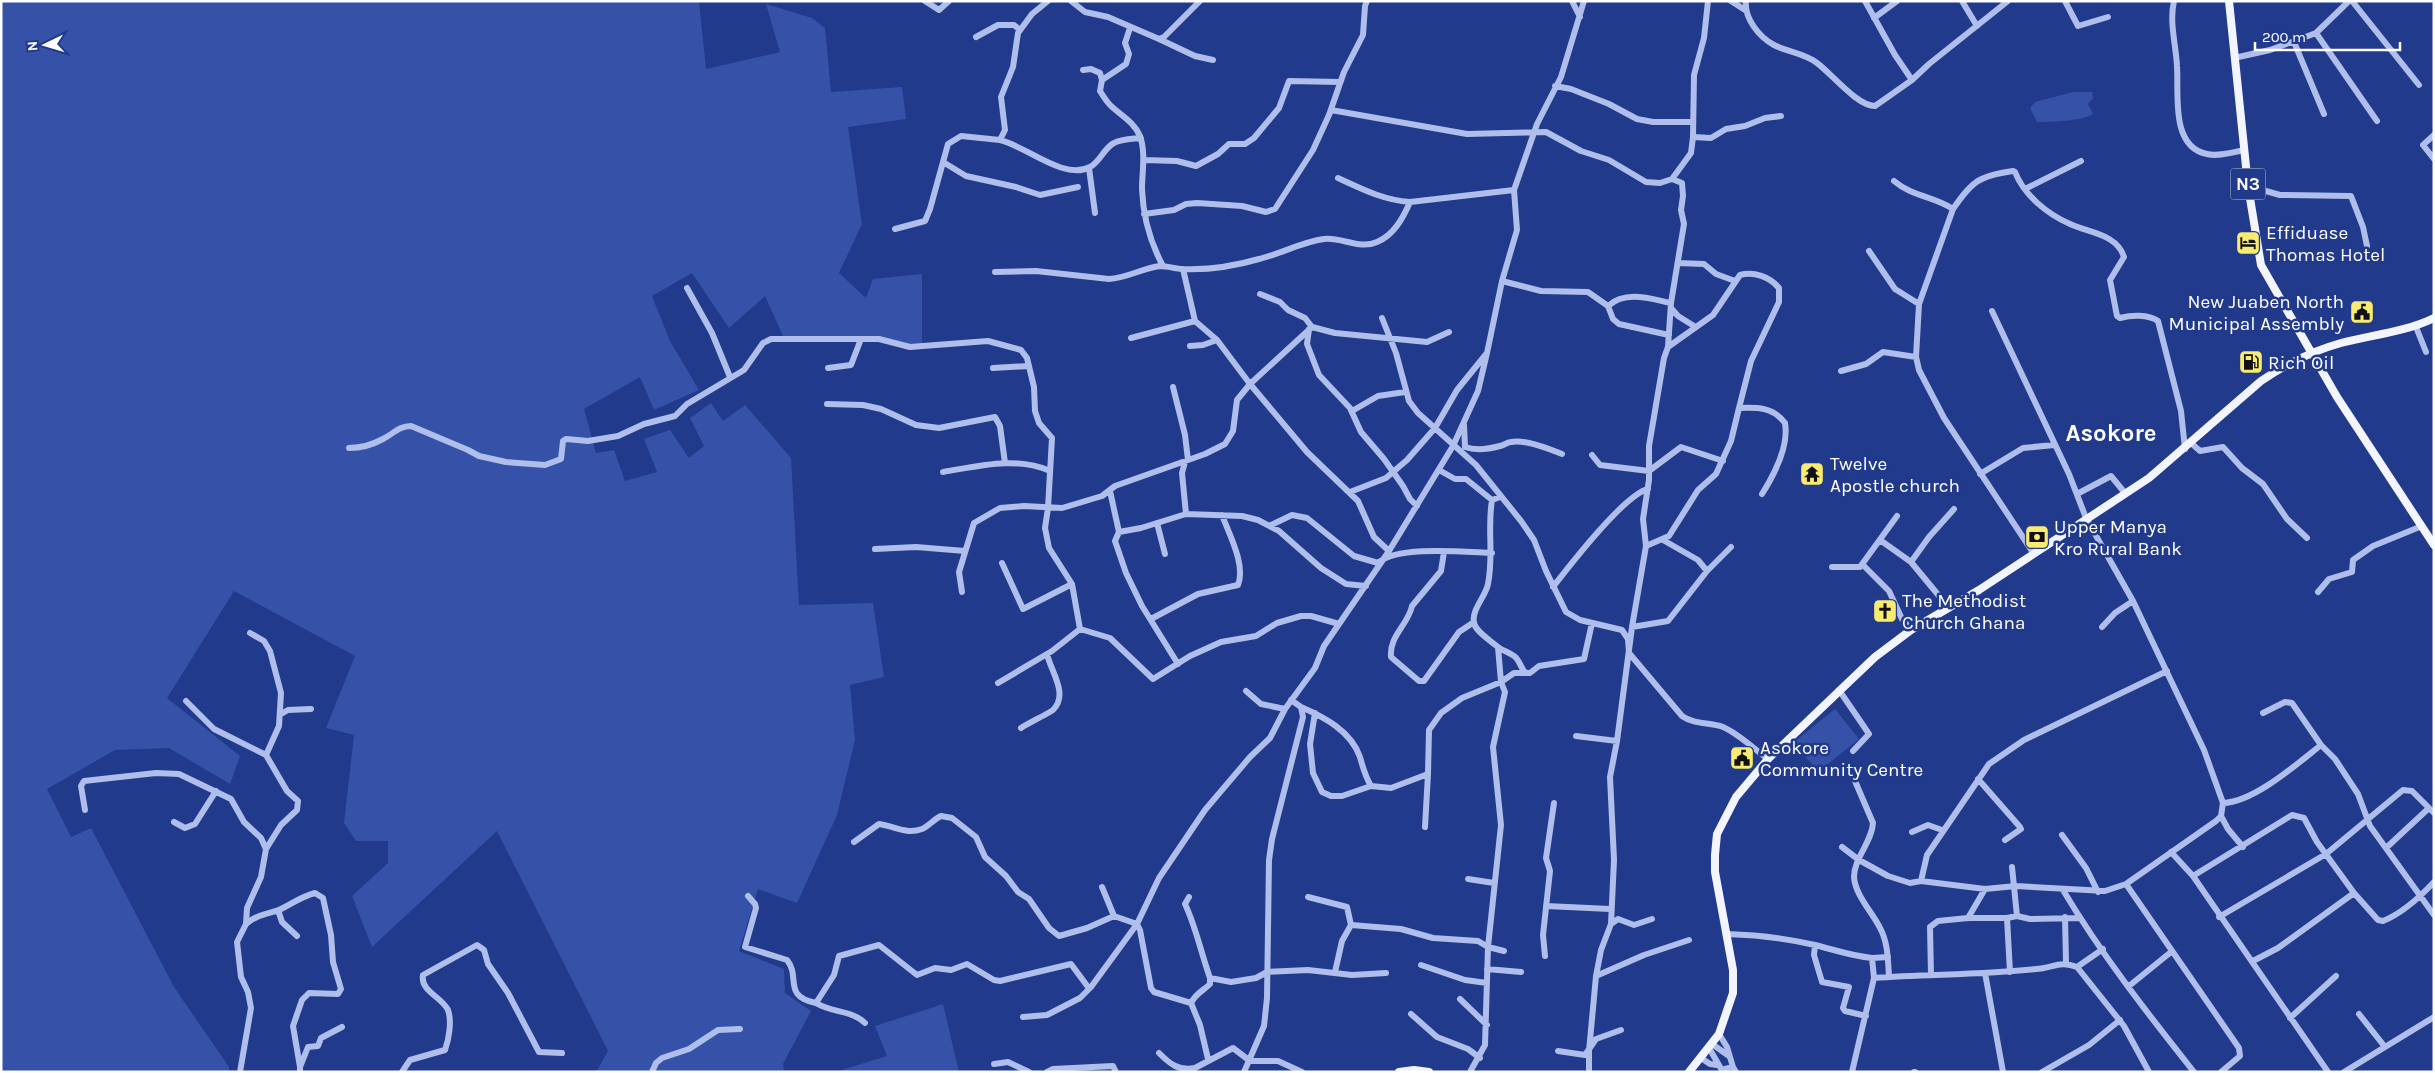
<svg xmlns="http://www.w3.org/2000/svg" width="2435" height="1073" font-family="Karla,sans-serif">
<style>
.green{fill:#3552a8}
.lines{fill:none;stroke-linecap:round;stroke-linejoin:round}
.minor{stroke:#afbeeb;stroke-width:6}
.major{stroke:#f3f5fe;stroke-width:8}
.labels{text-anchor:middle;stroke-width:5;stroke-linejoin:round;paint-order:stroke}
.shield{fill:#213a8b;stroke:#bcc4dc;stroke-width:1}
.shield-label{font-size:18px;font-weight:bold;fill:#fff}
.poi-label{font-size:19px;fill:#fff;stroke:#213a8b;text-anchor:start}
.district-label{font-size:24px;font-weight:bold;fill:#fff;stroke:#213a8b}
</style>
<rect width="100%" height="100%" fill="#213a8b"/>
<path class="green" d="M1,1H699L706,69L780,52L766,4L812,18L825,28L831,92L902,87L906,119L848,127L862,224L839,273L866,298L873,279L922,274V347L849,336L784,338L765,296L729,328L692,273L652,296L670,341L699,390L654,410L640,377L584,409L596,453L614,450L625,481L657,472L644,439L670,430L689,458L704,446L690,418L711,403L723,421L745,405L791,458L799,605L873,603L884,677L850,685L855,740L837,815L797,903L758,889L739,951L784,969L785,993L811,1011L783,1064L784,1072H596L608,1051L497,831L372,947L352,896L388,863V841H356L344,823L354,735L326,728L355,656L234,591L167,698L240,756L230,784L169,748L115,750L47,789L71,837L91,828L174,987L229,1067V1072H1Z
M2073,92H2092L2093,98L2088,104L2093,114C2083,121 2050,122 2037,122L2030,108L2035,102Z
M1835,709L1859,739L1818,772L1794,742Z
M943,1004L959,1072H835L887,1056L875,1026Z"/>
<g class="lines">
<path class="minor" d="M925,1L939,10L949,1
M1048,1L1032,14L1018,33L1013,67L1001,97L1005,130L1000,140C1026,146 1064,181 1090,167C1100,162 1104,148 1114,143C1121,139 1133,139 1141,138
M1071,1L1085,12L1108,17L1159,39L1164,37L1200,1
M1572,1L1580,17
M1708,1L1704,38L1694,75L1693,137L1711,138L1726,129L1745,126L1765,118L1781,116
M1731,1L1745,10
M1746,1C1744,18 1759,37 1774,45C1787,52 1804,53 1817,63C1832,74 1857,106 1875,106L1912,80L1929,64L2008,1
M1865,1L1895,55L1912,80
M1962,1L1977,26
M2065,1L2078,26L2108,17
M2174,1C2169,22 2176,45 2177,66C2179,93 2170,147 2207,154C2219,157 2233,152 2245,150
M2352,1L2419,85
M1874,18L1897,1
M1130,28L1125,43L1129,54L1126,64L1102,80L1100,91C1103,96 1107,102 1111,106C1122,116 1134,122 1140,136C1146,153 1142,172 1142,189C1143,217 1150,242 1163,266
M2316,33L2377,121
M976,37L998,25H1014L1020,30
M1159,39L1195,56L1213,60
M2294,42L2324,114
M2234,58L2270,50L2316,33L2349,1
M1083,70L1091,69L1100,73L1102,80
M1555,86L1571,89L1609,104L1637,119L1653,122H1693
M1331,110L1467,134L1546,132L1581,151L1609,160L1646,182L1660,183L1672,179L1691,153L1693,137
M2434,135L2423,145L2434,159
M1144,160L1177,161L1196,166L1218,154L1229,144H1245L1254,138L1279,108L1289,81L1340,82
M943,162L966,176L1016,187L1040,195L1078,187
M1089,168L1095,213
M1338,178C1362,189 1383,200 1410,202
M1894,181C1913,197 1933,196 1953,209L1919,304L1916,357L1919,370L1944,418L2034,554
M2248,186L2280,195L2351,196L2363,227L2367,246
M2025,189L2081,161
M1953,209C1972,181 1979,176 2013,171L2015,172C2024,195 2047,214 2070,224C2089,233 2117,234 2124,257L2110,280L2117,316L2120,318C2131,315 2148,314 2158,321L2181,411L2185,449
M1144,214L1174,210L1186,204L1197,203L1242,206L1266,212L1275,209L1313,150L1329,115L1344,72L1363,35L1365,6L1367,1
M895,229L925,221L930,209L948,144L961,136L1000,140
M1869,251L1895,289L1919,304
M1678,263L1704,264L1716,274L1735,281
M1183,269L1195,321L1217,340L1250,384L1307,452L1358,501L1374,537L1389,551
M995,272L1036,271L1109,279C1127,278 1143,268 1160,266C1168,266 1176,269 1183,269C1208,270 1235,266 1259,259C1281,254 1301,242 1324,239C1342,237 1360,250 1377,242C1394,235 1403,218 1410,202L1514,190
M1502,281L1541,291L1588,292L1608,306L1613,319L1619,324L1669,335
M687,288L712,333L730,377
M1260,294L1280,302L1288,310L1305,318L1312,327L1335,333L1427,342L1449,332
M1608,306C1626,290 1651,299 1671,303
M1671,308L1678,316L1694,326
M1382,318L1396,353L1409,401L1418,413L1476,465L1521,521L1534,540L1546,571L1566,612L1580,620L1622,630L1628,639L1629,653L1682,716C1695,725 1709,722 1723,727C1739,734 1754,749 1768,759
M2416,327L2426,352
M1309,329L1307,344L1319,375L1350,408L1361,432L1384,459L1403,486L1410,499L1417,506
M1131,338L1195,321
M1190,346L1203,345L1217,340
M1668,347L1713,315L1740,275C1754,271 1770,277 1779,288V302L1751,361L1739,408
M828,368L851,365L861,339
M993,368L1029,366
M1841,371L1866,364L1883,352L1916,357
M1173,387L1185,435L1188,460
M827,404L863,405L881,409L916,425L939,428L995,417L1000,426L1005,463
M1352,411L1378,396L1405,392
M1464,425L1465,447C1476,451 1489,449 1500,446C1504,445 1508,442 1511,442C1525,439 1549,449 1562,454
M2191,443L2200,451L2223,447L2242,468L2263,484L2287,519L2307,538
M349,448C362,448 372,445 383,439C393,434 399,426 411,426L468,450L479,456L506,462L545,465L561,459L563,441L566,439L588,441L618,436L644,424L675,416L687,404L744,370L763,343L771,339H879L910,347L988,341L1021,350L1027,358L1034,387L1035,411L1039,423L1052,438L1048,508L1045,528L1049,548L1072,584L1080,629L1052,651L998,683
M1592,455L1600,465L1649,471L1681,447L1723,461
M1185,462L1182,473L1186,514
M1439,470L1455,479H1466L1492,500
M943,472C979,466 1016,456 1050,471
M1980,474L2023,448L2054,445
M1110,491L1119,532
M1350,492L1386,478L1407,460L1435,428L1457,390L1487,353L1502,281L1517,230L1514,190L1537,124L1561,77L1584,1
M2077,494L2111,476L2125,493
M1157,523L1165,554
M1271,525L1292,515L1307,518L1354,556L1378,563C1397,545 1465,552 1492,553
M1880,540L1911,562L1949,608
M1646,546L1669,536L1698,490L1716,474L1731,441L1739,408C1757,407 1773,407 1785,423C1789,446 1774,475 1762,494
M875,549L916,547L965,551
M1444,552L1441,571L1412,606C1408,625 1389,636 1391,657L1419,681H1424L1459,632L1474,622
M1911,562L1929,537L1954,509
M1002,563L1023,609L1072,584
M1862,564L1889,591L1902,619L1911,630
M1832,567H1860L1897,516
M1707,571L1731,547
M1553,587C1570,565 1624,495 1648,489
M962,592L959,572L974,523L1000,508L1024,506L1062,508L1102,496L1115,486L1205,454L1225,444L1233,431L1237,400L1250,384L1312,327
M2318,592L2329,579L2352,572L2353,560L2373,546L2422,526
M1151,619L1198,594L1238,585C1246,565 1229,534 1222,515
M1632,627L1668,621L1707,571L1698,560L1663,540
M2102,627L2115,613L2133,601
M1080,629L1110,638L1153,679L1190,656L1221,642L1256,636L1277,623L1301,616H1311L1339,624
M250,633L264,641L270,651L281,693L279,726L266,755
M1498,647C1503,651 1509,652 1514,656C1520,660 1520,668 1526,673H1530L1539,666L1584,659L1592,623
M1178,664L1142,606L1126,573L1115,541L1119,532L1141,528L1186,514L1242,516L1258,520L1279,531L1321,568L1346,584L1366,586
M1839,690L1869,734L1853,751
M1246,691L1261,704L1285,709
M186,701L214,729L266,755L287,791L298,801L297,810L281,825L266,849
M1301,707C1324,717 1351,731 1360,757C1363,768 1365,776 1371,786
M1315,713L1310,744L1313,773L1322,792L1331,796H1342L1371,786L1391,788L1428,774L1429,730L1441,713L1462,698L1501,682L1514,673H1526
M2263,713L2285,702L2292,703L2321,745L2335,759L2358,794L2370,826L2434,915
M281,714L288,710L311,709
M1021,728C1027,724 1051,712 1053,710C1069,694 1051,672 1047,654
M1576,736L1617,741
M1978,779L2020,827L2021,829L2005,840
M1855,781L1873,823C1872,842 1854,858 1854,877C1855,895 1873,913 1880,928C1888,942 1888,961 1889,977
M2223,803C2254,802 2297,764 2321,745
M85,810L81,786L84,781L156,773L179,774L231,799L244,822L261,838L266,849L261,877L247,908L246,924L237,942L241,977L248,992L251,1008L240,1072
M2221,816L2228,829L2243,847
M174,822L185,828L195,824L216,791
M1425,827L1428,774
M1912,832L1928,825L1942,830
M2062,835L2086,868L2098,892
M854,842L879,824C894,826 906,835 922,829C929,826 934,819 941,816L952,818L976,837L985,857L1006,876L1018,892L1029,899L1049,928L1059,936L1087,928L1114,916
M1842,847L1859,860L1888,876L1910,883L1921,881L1985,889L2016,886L2105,891L2126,884L2216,821L2221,816L2223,803L2204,750L2133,601L2086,518L2069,474L1992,311
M2386,848L2429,808
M2171,852L2193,876L2328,1072
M2012,867L2017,916
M2193,876L2292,815L2304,818L2317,842L2354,893L2378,920L2383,921C2403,913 2420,897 2434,882
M1468,879L1494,883
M1921,881L1927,855L1989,764L2024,740L2167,671
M2126,884L2239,1048L2240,1056L2221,1072
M1102,887L1114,916L1137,924L1140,930L1151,988L1154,992L1191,1003L1200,1025L1208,1059
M2063,890C2101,954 2148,1014 2194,1072
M748,896L755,904L756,908L745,947L787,960C801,977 782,996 816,1003
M1189,897L1185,904C1196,927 1201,953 1210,978L1231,982L1256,978L1267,972L1308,970L1352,975L1386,973
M1308,897L1347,907L1351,925
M1546,906L1610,909
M278,910L282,922L297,936
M2065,917L2066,963
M2219,917L2326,854L2403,790L2412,791L2434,813
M1968,918L1985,889
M2007,918L2010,972
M246,924C256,915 267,914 279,910C292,904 300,897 315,893L323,898L331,935L333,962L341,989L338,994L309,993L302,1000L293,1026L300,1067
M1611,924L1618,919L1634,925L1652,919
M1727,934C1756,935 1786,938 1815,945C1835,950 1852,956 1872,958L1874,978L1852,1072
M1815,945L1814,955L1822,982L1849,987L1843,1008L1845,1011L1866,1016
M1545,956L1543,935L1550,871L1546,858L1554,803
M1872,958L1888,957
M2253,961L2278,948L2354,893
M1421,965L1465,980L1487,983
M2077,967L2124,1026L2149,1072
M1487,969L1521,972
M1335,972L1342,941L1351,925L1401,929L1433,938L1478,941L1488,947L1504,951
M1985,973L2003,1072
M1931,975L1930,927L1938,921L1968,918H2007L2017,916L2030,919L2079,918
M1596,976L1644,955L1689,940
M1874,978C1928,974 1982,975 2036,969C2053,968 2060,960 2077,967L2103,949
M2129,986L2171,952
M1460,999L1487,1025
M1191,1003C1196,993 1203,991 1210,984V978
M1411,1014L1437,1037L1468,1049L1480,1058
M2359,1014L2385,1047
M1023,1017L1047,1015L1080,998L1091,987
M2290,1018L2336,976
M865,1023C852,1010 832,1013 816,1003L834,975L839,956L879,945L917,975L935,968L951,970L967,964L994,980L1000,981L1071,964L1088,987H1091L1137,924L1159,878L1205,810L1250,757L1270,738L1285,709L1315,668L1324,646L1389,551L1453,446L1478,391L1487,353
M1719,1034L1727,1047L1733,1067
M1712,1044L1729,1056
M1709,1048L1723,1072
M1558,1051L1585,1055L1596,1039L1621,1030
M1159,1053C1170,1064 1178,1071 1195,1068L1233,1048L1250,1061H1278L1302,1072
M1701,1058L1710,1064L1717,1065
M994,1064L1008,1062L1029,1072
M300,1072V1067L308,1047L318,1046L321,1038L342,1027
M402,1072L410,1060L445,1050C449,1039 452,1021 448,1010C442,997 420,991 423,975L477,945L484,950L488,964L508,993L539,1052L562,1053
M652,1072L656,1063L662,1058L689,1049L718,1030L740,1029
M1047,1072L1053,1069L1113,1066L1116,1072
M1244,1072L1264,1026L1267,998L1269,860L1272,839L1303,717L1301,707L1291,700
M1470,1072L1485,1045L1488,947L1501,825L1493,747L1505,692L1501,682L1498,647C1491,641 1476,632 1474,623C1471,610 1486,596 1488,584C1494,554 1487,529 1492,500L1500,497
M1589,1072V1051L1596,976L1601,950L1611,924L1614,860L1610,777L1617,741L1632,627L1646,546L1643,519L1649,480V446L1664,358L1668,347L1671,303L1684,224L1681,210L1683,196L1682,183L1672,179
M1724,1072L1725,1069L1733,1067L1736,1072
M1914,1072H1915
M2042,1072L2089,1045L2120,1020
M2344,1072L2434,1017"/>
<path class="major" d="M2229,1L2248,186L2261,265L2337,397L2434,545
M1399,1072L1414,1070L1429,1072
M1689,1072L1719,1034L1733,993V970L1715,872V855L1717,834L1736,797L1768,759L1875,657L1911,630L1979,590L2149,478L2261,381C2286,364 2312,351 2341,343C2372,335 2405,332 2434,318"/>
</g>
<defs>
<symbol id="hotel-square" viewBox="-11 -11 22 22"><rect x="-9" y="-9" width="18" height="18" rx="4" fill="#f7eb70" stroke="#213a8b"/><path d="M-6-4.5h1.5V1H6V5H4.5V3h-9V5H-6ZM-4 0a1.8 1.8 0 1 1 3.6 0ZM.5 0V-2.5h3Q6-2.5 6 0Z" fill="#111"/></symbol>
<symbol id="civic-square" viewBox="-11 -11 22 22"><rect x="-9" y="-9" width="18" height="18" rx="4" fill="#f7eb70" stroke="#213a8b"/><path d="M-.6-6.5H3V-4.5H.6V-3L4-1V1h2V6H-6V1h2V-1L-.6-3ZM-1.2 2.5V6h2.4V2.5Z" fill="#111"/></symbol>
<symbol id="fuel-square" viewBox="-11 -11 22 22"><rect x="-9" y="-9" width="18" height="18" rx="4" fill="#f7eb70" stroke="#213a8b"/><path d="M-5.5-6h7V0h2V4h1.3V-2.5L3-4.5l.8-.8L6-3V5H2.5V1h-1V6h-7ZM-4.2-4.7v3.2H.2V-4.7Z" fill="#111"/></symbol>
<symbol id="temple-square" viewBox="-11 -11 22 22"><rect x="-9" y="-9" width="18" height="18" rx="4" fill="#f7eb70" stroke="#213a8b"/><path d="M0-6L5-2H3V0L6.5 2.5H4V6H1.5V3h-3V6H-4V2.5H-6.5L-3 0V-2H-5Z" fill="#111"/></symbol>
<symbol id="bank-square" viewBox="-11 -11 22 22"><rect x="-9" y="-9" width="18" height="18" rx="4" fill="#f7eb70" stroke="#213a8b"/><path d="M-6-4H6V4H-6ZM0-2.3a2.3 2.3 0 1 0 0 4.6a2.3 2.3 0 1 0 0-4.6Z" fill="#111"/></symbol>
<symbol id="church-square" viewBox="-11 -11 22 22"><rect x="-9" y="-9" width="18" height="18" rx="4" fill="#f7eb70" stroke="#213a8b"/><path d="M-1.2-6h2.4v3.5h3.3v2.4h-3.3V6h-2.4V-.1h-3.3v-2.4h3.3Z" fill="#111"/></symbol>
</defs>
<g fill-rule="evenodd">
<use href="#hotel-square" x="2234" y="229" width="28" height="28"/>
<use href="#civic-square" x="2348" y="298" width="28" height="28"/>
<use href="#fuel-square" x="2237" y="348" width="28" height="28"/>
<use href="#temple-square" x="1798" y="460" width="28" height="28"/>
<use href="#bank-square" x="2023" y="523" width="28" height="28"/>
<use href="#church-square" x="1871" y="597" width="28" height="28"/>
<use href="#civic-square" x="1728" y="744" width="28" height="28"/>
</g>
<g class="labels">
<rect class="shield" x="2230.5" y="168.5" width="35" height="31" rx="4"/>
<g class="shield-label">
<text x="2248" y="190">N3</text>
</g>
<g class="poi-label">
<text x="2266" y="239">Effiduase<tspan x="2266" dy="22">Thomas Hotel</tspan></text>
<text x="2344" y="308" text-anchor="end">New Juaben North<tspan x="2344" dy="22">Municipal Assembly</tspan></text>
<text x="2268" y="369">Rich Oil</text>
<text x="1830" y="470">Twelve<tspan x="1830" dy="22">Apostle church</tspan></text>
<text x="2054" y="533">Upper Manya<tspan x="2054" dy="22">Kro Rural Bank</tspan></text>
<text x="1902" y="607">The Methodist<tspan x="1902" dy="22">Church Ghana</tspan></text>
<text x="1760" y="754">Asokore<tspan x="1760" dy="22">Community Centre</tspan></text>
</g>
<g class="district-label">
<text x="2111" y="441">Asokore</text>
</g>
</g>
<rect width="2435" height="1073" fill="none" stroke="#ffffff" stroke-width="5"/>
<g transform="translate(45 45) rotate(265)" stroke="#213a8b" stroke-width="4" paint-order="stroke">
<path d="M0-4L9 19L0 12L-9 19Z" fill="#ffffff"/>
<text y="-8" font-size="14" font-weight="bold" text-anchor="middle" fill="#ffffff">N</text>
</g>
<path d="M2255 42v8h145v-8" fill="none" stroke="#ffffff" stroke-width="2.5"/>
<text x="2262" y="42" font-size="15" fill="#ffffff" stroke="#213a8b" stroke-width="4" paint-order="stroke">200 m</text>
</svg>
